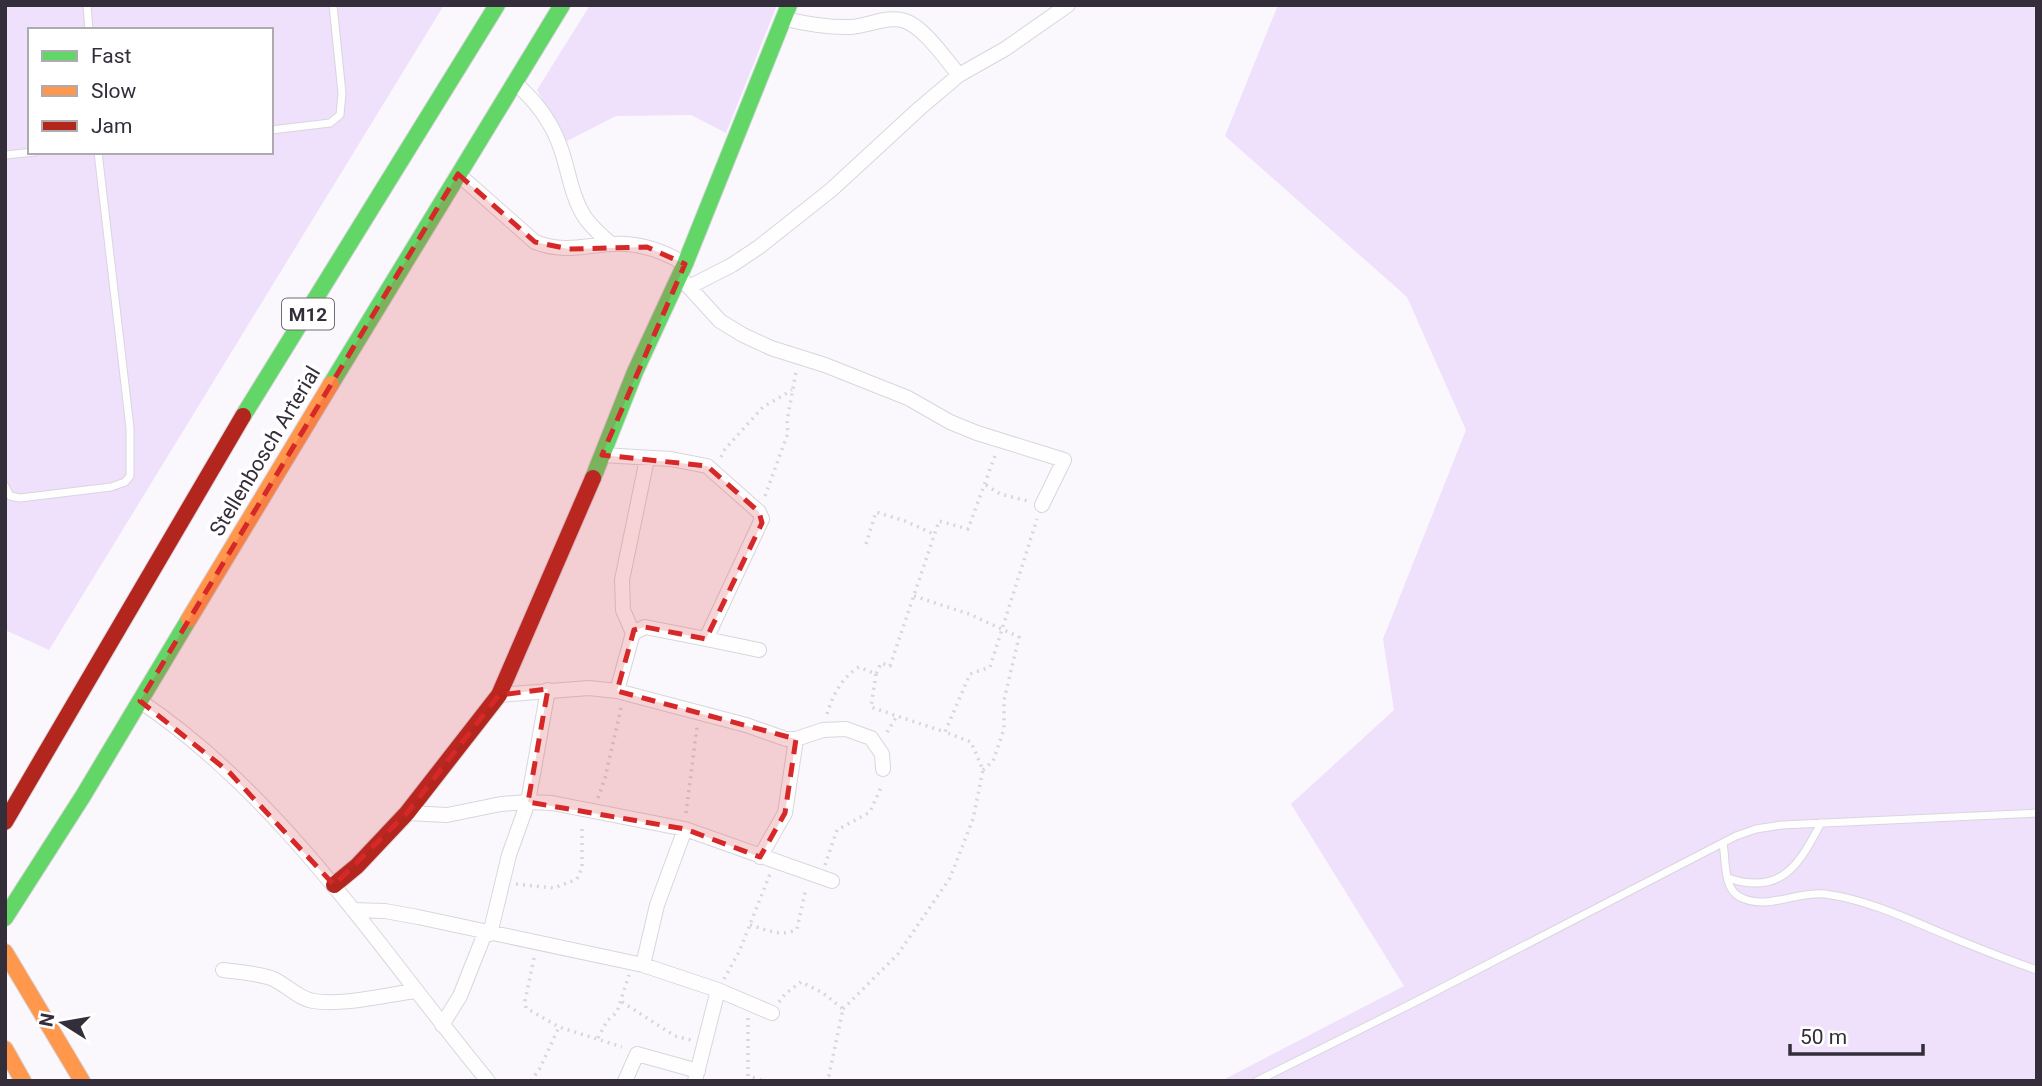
<svg xmlns="http://www.w3.org/2000/svg" width="2042" height="1086" font-family="Roboto,sans-serif">
<style>
.green{fill:#efe0fc;fill-rule:evenodd}
.lines{fill:none;stroke-linecap:round;stroke-linejoin:round}
.lane-casing{stroke:#d9d5dd;stroke-width:9}
.street-casing{stroke:#d9d5dd;stroke-width:16}
.fast-casing{stroke:#d9d5dd;stroke-width:18}
.slow-casing{stroke:#d9d5dd;stroke-width:18}
.jam-casing{stroke:#d9d5dd;stroke-width:18}
.path{stroke:#d8d6da;stroke-width:3.5;stroke-dasharray:2 5;stroke-linecap:butt}
.lane{stroke:#fefeff;stroke-width:7}
.street{stroke:#fefeff;stroke-width:14}
.fast{stroke:#63d668;stroke-width:16}
.slow{stroke:#ff974d;stroke-width:16}
.jam{stroke:#b3261e;stroke-width:16}
.marked{fill:#d62828;fill-opacity:0.2;stroke:#d62828;stroke-width:5;stroke-dasharray:14 9;stroke-linejoin:round}
.labels{text-anchor:middle;stroke-width:7;stroke-linejoin:round;paint-order:stroke}
.shield{fill:#fff;stroke:#716d75;stroke-width:2}
.shield-label{font-size:19px;font-weight:bold;fill:#342e3a}
.street-label{font-size:21px;fill:#342e3a;stroke:#fff}
</style>
<rect width="100%" height="100%" fill="#fbf8fd"/>
<path class="green" d="M5,5H444L49,650L5,630ZM30,30H271V152H30Z
M590,5H777L726,133L691,115L616,116L565,142L537,90Z
M1278,5H2037V1081H1221L1404,986L1291,804L1394,710L1383,639L1466,430L1407,297L1225,136Z"/>
<g class="lines">
<defs>
<path id="lane" d="M87,5L89,30
M271,130L330,123L340,115L342,93L333,5
M5,155L35,152
M5,486L10,496L20,498L111,487L125,482L130,476V428L98,152
M1723,843C1726,859 1723,889 1740,897C1766,911 1797,891 1825,894C1869,900 1910,920 1951,937C1980,949 2008,960 2037,970
M1728,878C1781,896 1799,865 1821,823
M1257,1081L1411,1004L1736,836L1756,829L1782,825L2037,813"/>
<path id="street" d="M785,19C807,24 828,28 851,27C868,26 888,15 905,21C924,27 947,61 959,75
M514,82C535,100 552,122 561,149C569,172 571,195 584,216C591,227 601,235 611,244
M458,174L535,242C564,253 582,246 611,244C638,242 662,250 685,264
M679,276L720,321L743,335L771,348L825,365L908,398L950,422L977,433L1064,460L1042,505
M689,287L732,265L759,247L831,190L920,108L959,75L1005,49L1068,5
M602,455L671,459L707,466L759,512L762,519L706,639L645,627L633,633L617,691
M633,633L623,610L622,580L647,459
M706,639L759,650
M499,695L589,688L617,691L746,725L786,739H796L823,730L846,729L871,738L882,754L883,769
M140,701C284,798 379,949 488,1081
M407,813L447,815L501,804L528,802L552,803L685,829L832,881
M760,857L785,813L796,739
M353,910L385,911L418,917L643,965L718,990L772,1013
M490,934L509,855L528,802L548,690
M643,965L657,905L685,829
M223,970C238,972 256,973 271,978C286,984 297,998 313,1001C343,1006 385,995 415,991
M442,1025L460,996L485,933
M625,1081L637,1054L698,1071
M695,1081L718,990"/>
<path id="fast" d="M331,384L562,5
M243,416L497,5
M593,478L635,372L685,264L789,5
M5,918L83,796L189,619"/>
<path id="slow" d="M189,619L331,384
M5,952L82,1081
M5,1049L23,1081"/>
<path id="jam" d="M5,822L243,416
M334,885L357,866L407,813L499,695L593,478"/>
</defs>
<use href="#lane" class="lane-casing"/>
<use href="#street" class="street-casing"/>
<use href="#fast" class="fast-casing"/>
<use href="#slow" class="slow-casing"/>
<use href="#jam" class="jam-casing"/>
<path class="path" d="M721,457L725,449L763,407L792,390
M986,485L1000,494L1028,501
M765,496L788,433L787,421L796,372
M866,544L876,512L905,521L936,535
M914,596L969,614L1019,637L1004,700V729L993,761L983,770
M876,674L871,707L897,716
M827,714C833,695 842,677 859,667L876,674L881,663L890,666L939,521L968,529L996,453
M887,732L897,716L945,732L970,674L990,667L1037,519
M598,798L605,778L621,708
M686,813L697,727
M825,865L837,830L870,812L882,785
M516,884L554,888L577,879L582,868V825
M750,925C765,929 782,938 797,929L806,888
M534,958L525,1001L526,1008L559,1027
M724,979L739,952L770,874
M622,1002L675,1036L691,1040
M779,1002L785,994L801,982L823,993L843,1009L829,1075L824,1081
M843,1009L898,954L950,878L973,819L983,770L971,742L945,732
M748,1018V1076L764,1081
M598,1038L607,1021L617,1012L629,975
M531,1081L540,1068L559,1027L622,1047"/>
<use href="#lane" class="lane"/>
<use href="#street" class="street"/>
<use href="#fast" class="fast"/>
<use href="#slow" class="slow"/>
<use href="#jam" class="jam"/>
</g>
<path class="marked" d="M458,174L535,242L569,249L647,247L685,264L602,455L707,466L759,512L762,523L706,639L645,627L634,630L617,691L796,739L785,813L760,857L685,829L528,802L548,689L499,695L407,813L334,885L229,772L140,701Z"/>
<g class="labels">
<rect class="shield" x="282" y="298.5" width="52" height="31" rx="5"/>
<g class="shield-label">
<text x="308" y="321">M12</text>
</g>
<g class="street-label">
<text transform="translate(265 451) rotate(-59)" y="7">Stellenbosch Arterial</text>
</g>
</g>
<rect width="2042" height="1086" fill="none" stroke="#342e3a" stroke-width="14"/>
<rect x="28" y="28" width="245" height="126" fill="#ffffff" stroke="#aeabb0" stroke-width="2"/>
<rect x="42" y="51" width="35" height="10" fill="#63d668" stroke="#aeabb0" stroke-width="2"/>
<text x="91" y="63" font-size="21" fill="#342e3a">Fast</text>
<rect x="42" y="86" width="35" height="10" fill="#ff974d" stroke="#aeabb0" stroke-width="2"/>
<text x="91" y="98" font-size="21" fill="#342e3a">Slow</text>
<rect x="42" y="121" width="35" height="10" fill="#b3261e" stroke="#aeabb0" stroke-width="2"/>
<text x="91" y="133" font-size="21" fill="#342e3a">Jam</text>
<g transform="translate(63 1023) rotate(281)" stroke="#ffffff" stroke-width="5" paint-order="stroke">
<path d="M0-5L12 26L0 18L-12 26Z" fill="#342e3a"/>
<text y="-10" font-size="19" font-weight="bold" text-anchor="middle" fill="#342e3a">N</text>
</g>
<path d="M1790 1044v10h133v-10" fill="none" stroke="#342e3a" stroke-width="3.5"/>
<text x="1800" y="1044" font-size="21" fill="#342e3a" stroke="#ffffff" stroke-width="5" paint-order="stroke">50 m</text>
</svg>
